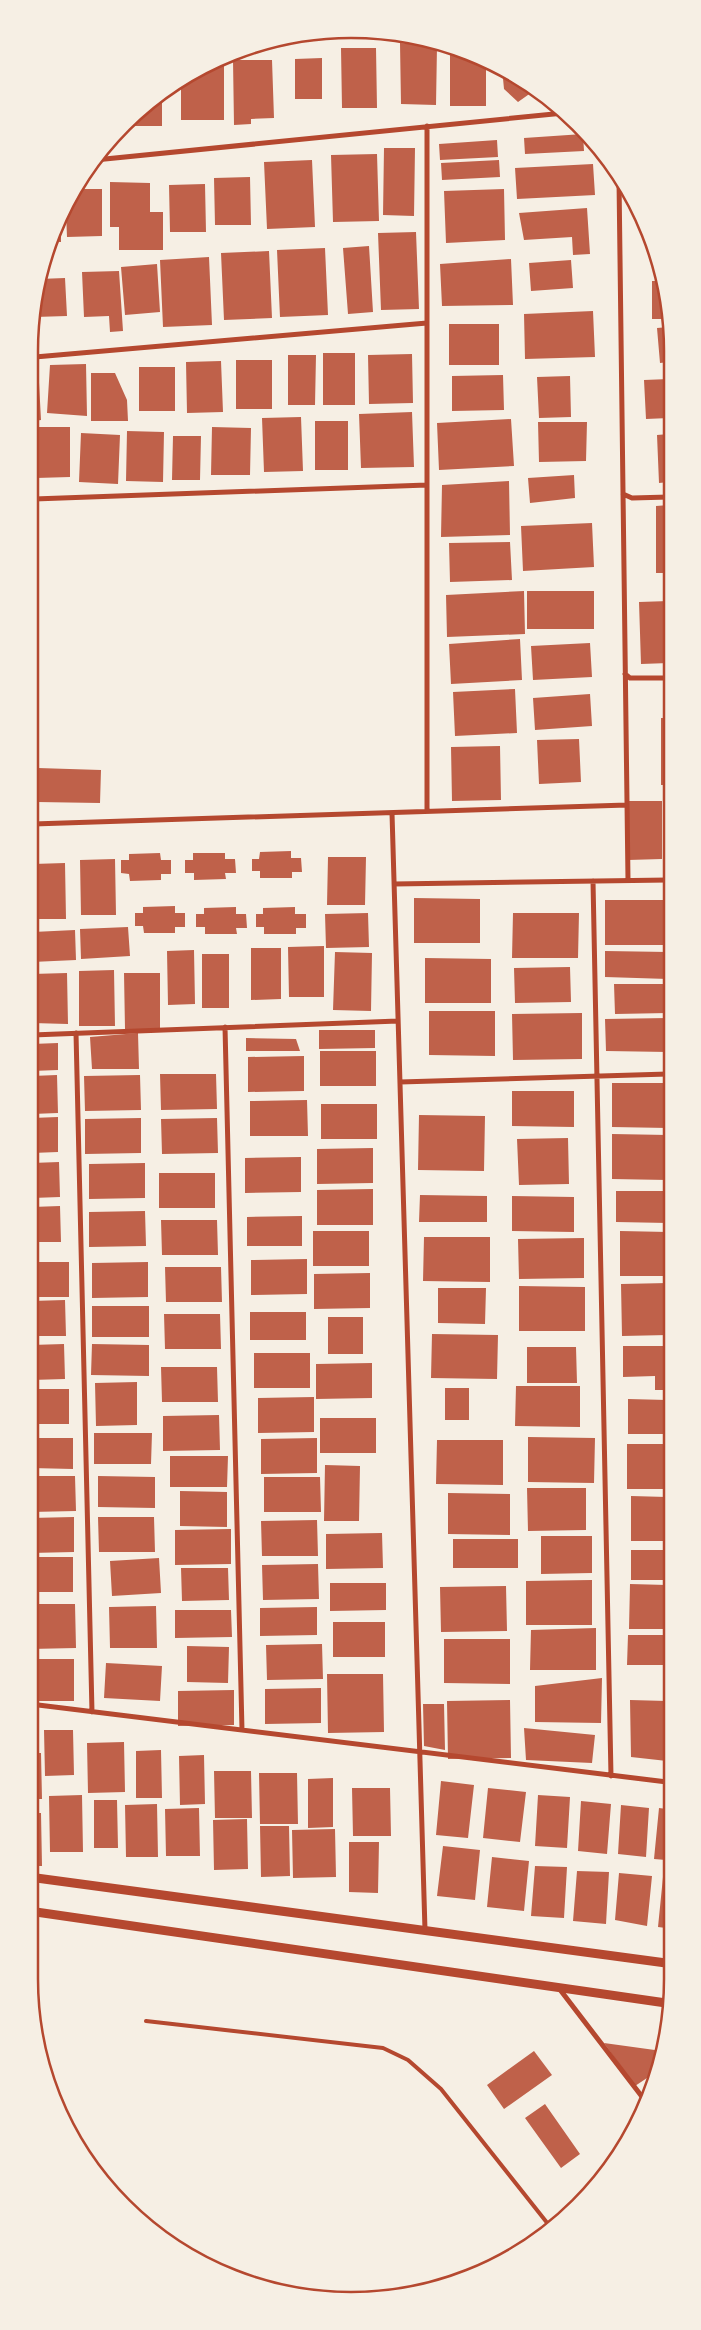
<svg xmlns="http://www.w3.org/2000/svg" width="701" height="2330" font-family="'PT Sans Narrow',sans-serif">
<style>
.building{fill:#bf614a}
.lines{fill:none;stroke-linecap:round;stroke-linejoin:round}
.service{stroke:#b5482f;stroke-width:4}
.minor{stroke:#b5482f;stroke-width:5}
.tertiary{stroke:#b5482f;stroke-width:9}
.rim{fill:none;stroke:#b5482f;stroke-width:2.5}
</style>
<rect width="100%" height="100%" fill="#f6efe4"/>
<path class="building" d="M400,43L437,46L436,105L401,104Z
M341,48H376L377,108H342Z
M450,49L486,62V106H450Z
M322,58V99H295V59Z
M233,60H272L274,118L251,119V124L234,125Z
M224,61V120H181V79Z
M502,68L511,72L535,90L518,102L504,89Z
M162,93V126H129Z
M583,134L584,151L525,154L524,138Z
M497,140L498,157L440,160L439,144Z
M384,148H415L414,216L383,215Z
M377,154L379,221L333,222L331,155Z
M312,160L315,227L267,229L264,162Z
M499,160L500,177L442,180L441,163Z
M593,164L595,195L517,199L515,168Z
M250,177L251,225H215L214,178Z
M110,182L150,183V212H163V250H119V227H110Z
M205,184L206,232H170L169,185Z
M76,189H102V236L67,237L66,212Z
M504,189L505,240L446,243L444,191Z
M587,208L590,254L573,255L572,237L524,240L519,213Z
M61,226V242H54L55,239Z
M416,232L419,309L381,310L378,233Z
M369,246L373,312L348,314L343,248Z
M325,248L328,315L280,317L277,250Z
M269,251L272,318L224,320L221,253Z
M209,257L212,325L163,327L160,260Z
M511,259L513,305L442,306L440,264Z
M571,260L573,288L531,291L529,263Z
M157,264L160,312L125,315L121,267Z
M119,271L123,331L110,332L109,316L84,317L82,272Z
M65,278L67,316L35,317V288L39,279Z
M652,281H661L670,309V319H652Z
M593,311L595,357L525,359L524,314Z
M449,324H499V365H449Z
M669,327V362L660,363L657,328Z
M323,353H355V405H323Z
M412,354L413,403L369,404L368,355Z
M288,355H316L315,405H288Z
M236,360H272V409H236Z
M221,361L223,412L187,413L186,362Z
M35,364H38L41,420L34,421Z
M86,364L87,416L47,413L50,365Z
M139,367H175V411H139Z
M91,373H115L127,400L128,421H91Z
M503,375L504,410L452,411V376Z
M570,376L571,417L539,418L537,377Z
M669,379V418L646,419L644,380Z
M412,412L414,467L361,468L359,414Z
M301,417L303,471L264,472L262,418Z
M511,419L514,466L439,470L437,423Z
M315,421H348V470H315Z
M538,422H587L586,461L539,462Z
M36,427H70V477L36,478Z
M212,427L251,428L250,475H211Z
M127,431L164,432L163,482L126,481Z
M81,433L120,435L118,484L79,482Z
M669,434V482L659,483L657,435Z
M173,436H201L200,480H172Z
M574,475L575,498L530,503L528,478Z
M509,481L510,535L441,537L442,485Z
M669,505V573H656V506Z
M592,523L594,567L523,571L521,526Z
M510,542L512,580L450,582L449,543Z
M524,591L525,634L447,637L446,595Z
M527,591H594V629H527Z
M669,601V663L641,664L639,602Z
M520,639L522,680L451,684L449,644Z
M590,643L592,677L533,680L531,646Z
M515,689L517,733L455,736L453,692Z
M590,694L592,726L535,730L533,698Z
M661,718H669V785H661Z
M579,739L581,782L539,784L537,740Z
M500,746L501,800L452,801L451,747Z
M38,768L101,770L100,803L37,802Z
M627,801H662V859L628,860Z
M667,809H669L668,856H666Z
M291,851V858H301L302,872H292V878H260V871H252V859H259L260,852Z
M160,853L161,860H171V874H161V880L130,881L129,874L121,873V860H129V854Z
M193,853H225V859H235L236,873H225L226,879L194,880V873H185V860H193Z
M328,857H366L365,905H327Z
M115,859L116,915H81L80,860Z
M65,863L66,919H33V864Z
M414,898L480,899V943H414Z
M605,900H668V945H605Z
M175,906V913H185V927H175V933H144L143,926H135V913H143V907Z
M236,907V914H246L247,928H236L237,934H205V927H196V914H204V908Z
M295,907V914H306V928H296V934H264V927H256V914H263V908Z
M368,913L369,947L326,948L325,914Z
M513,913H579L578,958H512Z
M128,927L130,956L81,959L80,929Z
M75,930L76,960L32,962L33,932Z
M324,946V997H289L288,947Z
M251,948H281V999L251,1000Z
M194,950L195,1004L168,1005L167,951Z
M605,951L668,952V979L605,977Z
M335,952L372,953L371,1011L333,1010Z
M202,954H229V1008H202Z
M425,958L491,959V1003H425Z
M570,967L571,1002L515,1003L514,968Z
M114,970L115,1026H79V971Z
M67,973L68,1024L32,1023V974Z
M124,973H160V1029H125Z
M614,984H668V1013L615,1014Z
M429,1011H495V1056L429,1055Z
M582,1013V1059L513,1060L512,1014Z
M668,1018V1052L606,1051L605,1019Z
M319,1030H375V1048L319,1049Z
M138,1033L139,1069H92L90,1037Z
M246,1038L296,1039L300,1051H246Z
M58,1043V1070L32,1071V1044Z
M320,1051H376V1086H320Z
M304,1056V1091L248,1092V1057Z
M160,1074H216L217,1109L161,1110Z
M57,1075L58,1113L32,1114V1076Z
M140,1075L141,1110L85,1111L84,1076Z
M612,1083H668V1128L612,1127Z
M512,1091H574V1127L512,1126Z
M307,1100L308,1136H250V1101Z
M321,1104H377V1139H321Z
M419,1115L485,1116L484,1171L418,1170Z
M58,1117V1152L32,1153V1118Z
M141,1118V1153L85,1154V1119Z
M217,1118L218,1153L162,1154L161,1119Z
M612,1134L668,1135V1180L612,1179Z
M568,1138L569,1184L519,1185L517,1139Z
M373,1148V1183L317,1184V1149Z
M301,1157V1192L245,1193V1158Z
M59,1162L60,1197L32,1198V1163Z
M145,1163V1198L89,1199V1164Z
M159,1173H215V1208H159Z
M373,1189V1225H317V1190Z
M616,1191H668V1223L616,1222Z
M420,1195L487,1196V1222H419Z
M512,1196L574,1197V1232L512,1231Z
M60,1206L61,1242H31L32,1207Z
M145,1211L146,1246L89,1247V1212Z
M302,1216V1246H247V1217Z
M161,1220H217L218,1255H162Z
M313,1231H369V1266H313Z
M620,1231L668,1232V1276H620Z
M424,1237H490V1282L423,1281Z
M584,1238V1278L519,1279L518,1239Z
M307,1259V1294L251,1295V1260Z
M31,1262H69V1297H31Z
M148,1262V1297L92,1298V1263Z
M165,1267H221L222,1302H166Z
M370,1273V1308L314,1309V1274Z
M668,1283V1335L622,1336L621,1284Z
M519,1286L585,1287V1331H519Z
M438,1288H486L485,1324L438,1323Z
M65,1300L66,1336H31V1301Z
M92,1306H149V1337H92Z
M250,1312H306V1340H250Z
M164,1314H220L221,1349H165Z
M328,1317H363V1354H328Z
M432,1334L498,1335L497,1379L431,1378Z
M64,1344L65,1379L31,1380V1345Z
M92,1344L149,1345V1376L91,1375Z
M623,1346H667V1390H655V1376L623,1377Z
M527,1347H576L577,1383H527Z
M254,1353H310V1388H254Z
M372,1363V1398L316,1399V1364Z
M161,1367H217L218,1402H162Z
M137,1382V1425L96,1426L95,1383Z
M516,1386H580V1427L515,1426Z
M445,1388H469V1420H445Z
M31,1389H69V1424H31Z
M314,1397V1432L258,1433V1398Z
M628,1399L667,1400V1434H628Z
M219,1415L220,1450L163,1451V1416Z
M320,1418H376V1453H320Z
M94,1433H152L151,1464H94Z
M528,1437L595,1438L594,1483L528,1482Z
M31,1438H73V1469L31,1468Z
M317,1438V1473L261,1474V1439Z
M437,1440H503V1485L436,1484Z
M627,1444H667V1489H627Z
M170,1456H228L227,1487H170Z
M325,1465L360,1466L359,1521H324Z
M31,1476H75L76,1511L30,1512Z
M98,1476L155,1477V1508L98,1507Z
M264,1477H320L321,1512H264Z
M527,1488H586V1530L528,1531Z
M180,1491L227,1492V1527L180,1526Z
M448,1493L510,1494V1535L448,1534Z
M631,1496L667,1497V1541H631Z
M74,1517V1552L30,1553V1518Z
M98,1517H154L155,1552H99Z
M317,1520L318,1556H262L261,1521Z
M231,1529V1564L175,1565V1530Z
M382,1533L383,1568L326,1569V1534Z
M541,1536H592V1573L541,1574Z
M453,1539H518V1568H453Z
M631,1550H667V1580H631Z
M30,1557H73V1592H30Z
M159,1558L161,1593L112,1596L110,1561Z
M318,1564L319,1599L263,1600L262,1565Z
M181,1568H228L229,1600L182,1601Z
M592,1580V1625H526V1581Z
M330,1583H386V1610L330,1611Z
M630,1584L667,1585V1629H629Z
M506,1586L507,1631L441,1632L440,1587Z
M30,1604H75L76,1648L30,1649Z
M156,1606L157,1648H110L109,1607Z
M317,1607V1635L260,1636V1608Z
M175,1610H231L232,1637L175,1638Z
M333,1622H385V1657H333Z
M596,1628V1670H530L531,1630Z
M628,1635H667V1665H627Z
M444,1639H510V1684L444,1683Z
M322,1644L323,1679L267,1680L266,1645Z
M187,1646L229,1647L228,1683L187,1682Z
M30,1659H74V1701H30Z
M106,1663L162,1666L160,1701L104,1698Z
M327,1674H383L384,1732L328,1733Z
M602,1678L601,1723L535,1722V1686Z
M321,1688V1723L265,1724V1689Z
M234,1690V1725L178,1726V1691Z
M510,1700L511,1758L448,1759L447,1701Z
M630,1700L667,1701V1761L631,1757Z
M423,1704H444L445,1750L424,1746Z
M524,1728L595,1735L592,1763L526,1760Z
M44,1730H73L74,1775L45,1776Z
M124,1742L125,1792L88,1793L87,1743Z
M161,1750L162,1798H136V1751Z
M30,1753H41L42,1799H29Z
M204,1755L205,1804L180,1805L179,1756Z
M214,1771H251L252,1818H215Z
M259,1773H297L298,1824H260Z
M333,1778V1827L308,1828V1779Z
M441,1781L474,1785L468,1838L436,1835Z
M352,1788H390L391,1836H353Z
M488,1788L526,1792L520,1842L483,1838Z
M82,1795L83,1852H50L49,1796Z
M538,1795L570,1797L567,1848L535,1846Z
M94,1800H117L118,1848H94Z
M581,1801L611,1804L607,1854L578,1851Z
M157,1804L158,1857H126L125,1805Z
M621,1805L649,1808L646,1857L618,1854Z
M199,1808L200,1856H166L165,1809Z
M659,1808L667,1809L666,1860L654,1859Z
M29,1813H41L42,1866H29Z
M247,1819L248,1869L214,1870L213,1820Z
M260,1826H289L290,1876L261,1877Z
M335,1829L336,1877L293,1878L292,1830Z
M349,1842H379L378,1893L349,1892Z
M443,1846L480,1850L475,1900L437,1896Z
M492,1857L529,1861L524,1911L487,1907Z
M535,1866L567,1867L564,1918L531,1916Z
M577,1871L609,1872L606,1924L573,1921Z
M619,1873L652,1876L647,1926L615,1920Z
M663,1877L666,1878V1928L658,1927Z
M604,2043L662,2051L653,2074L635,2086Z
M534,2051L552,2075L504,2109L487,2085Z
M545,2104L580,2154L561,2168L525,2118Z"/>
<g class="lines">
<path class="service" d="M146,2021L383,2048L408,2060L441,2089L552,2229"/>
<path class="minor" d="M95,160L564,113
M619,180L628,880
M35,357L427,323
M623,494L632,498L669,497
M34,499L427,485
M625,674L630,678H669
M427,811V126
M392,813L425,1930
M33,824L627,805
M593,881L611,1776
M394,884L668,880
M225,1027L242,1730
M76,1033L92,1712
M32,1035L398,1021
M400,1082L668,1074
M30,1704L667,1782
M558,1987L643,2098"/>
<path class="tertiary" d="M29,1877L666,1963
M29,1911L666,2003"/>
</g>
<path d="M0 0H701V2330H0ZM351 38H351A313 313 0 0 1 664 351V1979A313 313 0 0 1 351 2292H351A313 313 0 0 1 38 1979V351A313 313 0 0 1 351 38Z" fill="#f6efe4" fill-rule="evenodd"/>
<path class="rim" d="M351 38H351A313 313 0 0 1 664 351V1979A313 313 0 0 1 351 2292H351A313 313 0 0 1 38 1979V351A313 313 0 0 1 351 38Z"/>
</svg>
